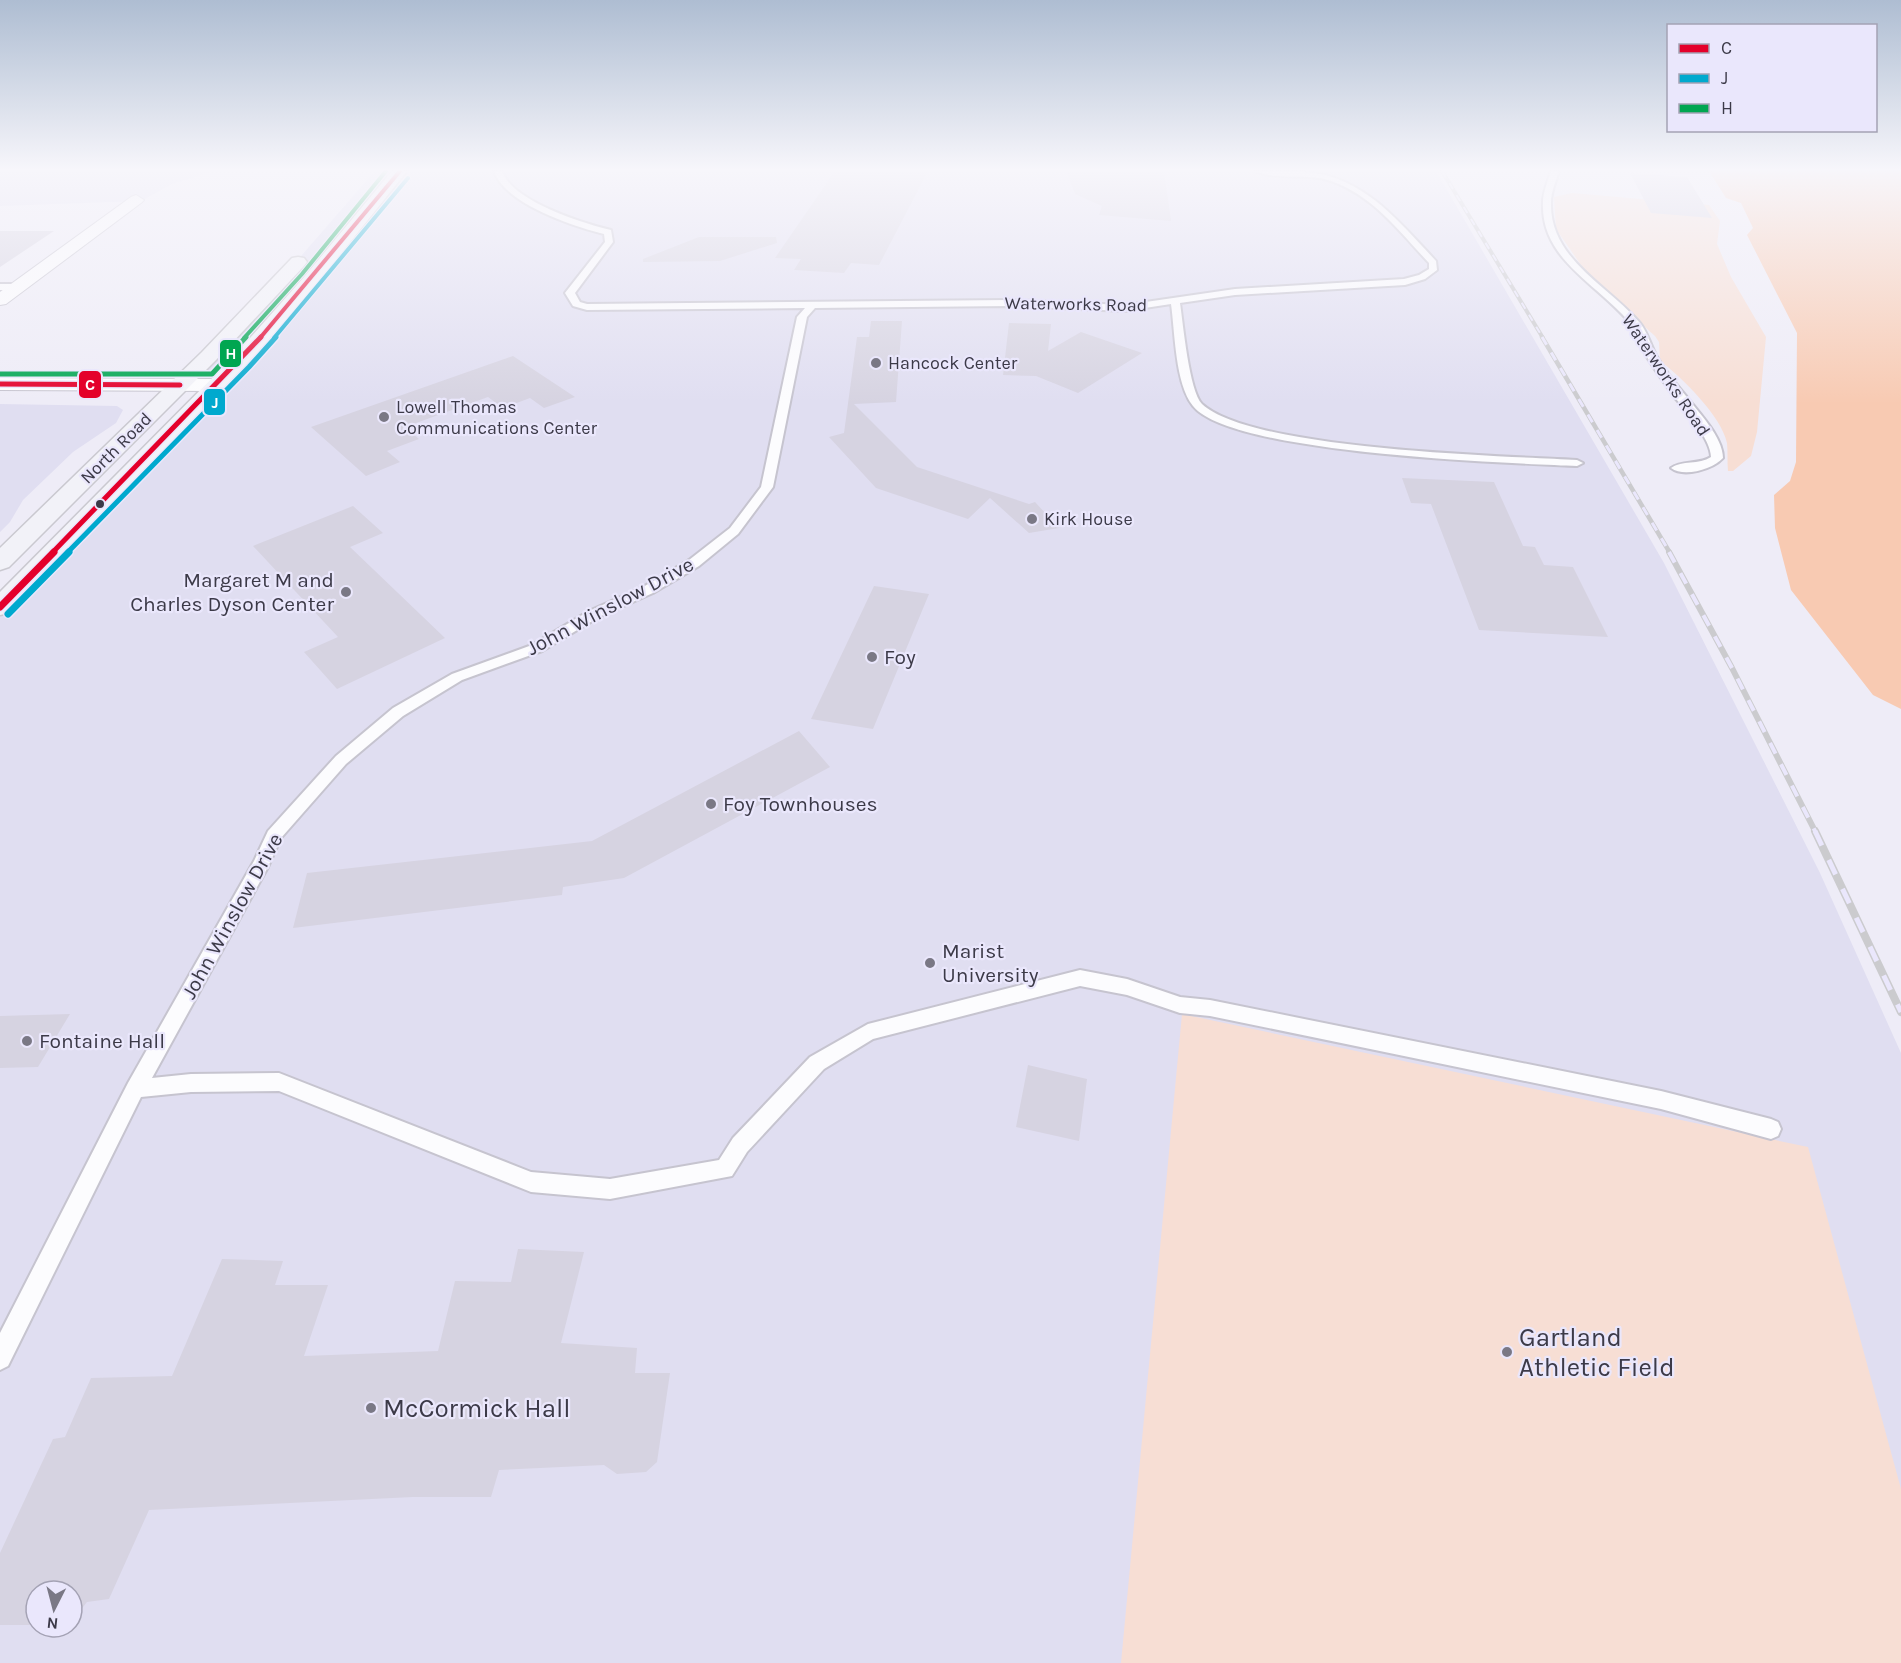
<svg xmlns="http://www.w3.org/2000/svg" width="1901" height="1663" font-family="Karla,sans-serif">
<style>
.built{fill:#e0def1;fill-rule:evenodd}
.green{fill:#f7ded4}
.water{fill:#f8cab2}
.building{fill:#d6d3e1}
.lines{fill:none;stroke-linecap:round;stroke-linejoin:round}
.service-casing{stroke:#c6c4cf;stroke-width:4}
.minor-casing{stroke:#c6c4cf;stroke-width:2}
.trunk-casing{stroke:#cac9d0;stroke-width:3}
.service{fill:#fcfcfe;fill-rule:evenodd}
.minor{fill:#fcfcfe;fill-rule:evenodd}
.trunk{fill:#f2f2f8;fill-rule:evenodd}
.rail-far3-casing{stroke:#cbcbce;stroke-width:4}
.rail-far2-casing{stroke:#cbcbce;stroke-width:4.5}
.rail-far1-casing{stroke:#cbcbce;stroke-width:6}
.rail-casing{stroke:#cbcbce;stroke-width:8}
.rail-far3{stroke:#eae7fc;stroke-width:2;stroke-dasharray:7;stroke-linecap:butt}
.rail-far2{stroke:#eae7fc;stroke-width:3;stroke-dasharray:9;stroke-linecap:butt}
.rail-far1{stroke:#eae7fc;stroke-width:4;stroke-dasharray:12;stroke-linecap:butt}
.rail{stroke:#eae7fc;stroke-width:5;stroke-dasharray:16;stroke-linecap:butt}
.bus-1-far2-casing{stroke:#eae7fc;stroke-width:6}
.bus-1-far1-casing{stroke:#eae7fc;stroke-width:8}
.bus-1-casing{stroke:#eae7fc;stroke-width:10}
.bus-2-far2-casing{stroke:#eae7fc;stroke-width:6}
.bus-2-far1-casing{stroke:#eae7fc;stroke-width:8}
.bus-2-casing{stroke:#eae7fc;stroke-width:10}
.bus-3-far1-casing{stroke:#eae7fc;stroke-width:6}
.bus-3-casing{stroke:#eae7fc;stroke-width:8}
.bus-1-far2{stroke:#e4002b;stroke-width:4}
.bus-1-far1{stroke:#e4002b;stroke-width:5}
.bus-1{stroke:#e4002b;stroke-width:7}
.bus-2-far2{stroke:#00a9ce;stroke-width:4}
.bus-2-far1{stroke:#00a9ce;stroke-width:5}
.bus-2{stroke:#00a9ce;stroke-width:7}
.bus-3-far1{stroke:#00a651;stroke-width:4}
.bus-3{stroke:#00a651;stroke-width:5}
.poi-dot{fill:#7a7885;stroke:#eae7fc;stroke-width:2}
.bus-dot{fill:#3c3a48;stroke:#eae7fc;stroke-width:2}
.labels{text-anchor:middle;stroke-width:4.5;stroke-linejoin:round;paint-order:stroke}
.far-street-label{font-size:18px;fill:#3c3a48;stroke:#eae7fc}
.far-poi-label{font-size:18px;fill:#3c3a48;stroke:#eae7fc;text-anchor:start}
.poi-label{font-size:21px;fill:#3c3a48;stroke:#eae7fc;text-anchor:start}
.street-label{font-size:21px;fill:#3c3a48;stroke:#eae7fc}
.near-poi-label{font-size:26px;fill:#3c3a48;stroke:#eae7fc;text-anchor:start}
.line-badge{stroke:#eae7fc;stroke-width:2}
.badge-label{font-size:16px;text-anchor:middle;font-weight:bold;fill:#fff}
</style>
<rect width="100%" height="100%" fill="#eeecf7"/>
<path class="built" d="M0,171H213L172,184L141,201L0,206Z
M375,171H1436L1664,563L1820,873L1901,1053V1663H0V606L217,383L181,382L288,271ZM36,1591H72V1627H36Z
M0,404L117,406L123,410L116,423L73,452L23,500L10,522L0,532Z"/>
<path class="green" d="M1572,193L1709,205L1720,221L1717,244L1731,277L1766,337L1757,432L1751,456L1733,471H1728C1727,462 1728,452 1727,443C1722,417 1681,376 1660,361L1659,342L1655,336L1590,278L1556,229L1554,197Z
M1182,1014L1808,1147L1901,1489V1663H1121Z"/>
<path class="water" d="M1709,171H1901V709L1873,695L1791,590L1775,528L1774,495L1790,481L1796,462L1797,333L1747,235L1753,228L1741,203L1726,198Z"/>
<path class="building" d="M835,171H928L879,265L851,263L844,273L794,270L801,259L775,258Z
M1066,171H1164L1171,221L1099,215L1102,206L1075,194Z
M1630,173L1687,177L1712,218L1651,213Z
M0,231H54L0,267Z
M699,237H776L777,243L720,261L643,262V259Z
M871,321H902L896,402L854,404L917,467L1029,504L1035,502L1059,528L1029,533L990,498L968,519L876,488L829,437L844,433L857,337H869Z
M1009,323L1051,324L1048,351L1081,332L1142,353L1078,393L1036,376L1003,375Z
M513,356L575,397L544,408L530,398L503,408L488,397L405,427L419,439L387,451L400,462L366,476L311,427Z
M1402,478L1494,482L1523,546L1535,547L1544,565L1573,567L1608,637L1479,630L1431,504L1411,503Z
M353,506L383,533L350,547L445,638L337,689L304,652L338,637L253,546Z
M874,586L929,594L873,729L811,719Z
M799,731L830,767L624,878L563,887L562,895L293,928L307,873L592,841Z
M70,1014L38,1067L0,1068V1016Z
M1028,1065L1087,1079L1079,1141L1016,1127Z
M518,1249L584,1252L561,1343L637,1348L635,1373H670L657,1462L646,1472L617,1474L604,1465L499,1470L491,1497H413L149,1510L109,1599L87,1602L72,1621V1591H36V1625H0V1553L53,1439L65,1437L91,1378L172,1376L222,1259L283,1261L275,1285H328L304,1356L438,1351L455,1281L511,1282Z"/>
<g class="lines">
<defs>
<path id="service" d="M494,171H502C512,201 582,223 611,230L613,242L575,293L580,302L587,304L1009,300L1125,305L1235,289L1404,279L1419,275L1429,269V263C1398,230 1367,188 1320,178C1301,175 1271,179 1255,171C1277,171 1299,170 1320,174C1370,184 1403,226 1436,261L1437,270L1425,279L1405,285L1235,295L1180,303C1183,323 1189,391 1202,404C1252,450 1503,456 1577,460L1583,463L1577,466C1509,463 1231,454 1193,406C1175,384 1175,332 1171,304L1125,311L1009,306L815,308L807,317L773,487L738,534L699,566L653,593L599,617L542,651L462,680L403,716L346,764L281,838L268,867L152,1078L191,1074L279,1073L531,1172L610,1179L719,1160L733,1138L810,1057L868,1024L1080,970L1127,979L1180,997L1210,1000L1661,1091L1771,1119L1778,1122L1781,1129L1778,1136L1771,1139L1661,1109L1210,1016L1180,1013L1127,995L1080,986L873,1039L824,1069L747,1152L732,1176L610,1199L531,1192L279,1091L191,1092L141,1097L8,1366L0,1370V1333L128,1083L254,861L268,831L336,756L393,708L452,674L532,645L589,611L643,587L689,560L730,528L761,487L797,317L805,308L587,310L573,306L565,293L605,242L604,234C573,226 505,204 494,171Z
M1551,171H1559C1556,181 1551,192 1551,202C1549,259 1608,285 1640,323C1648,333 1650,344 1656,355C1664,370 1675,383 1686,396C1698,412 1723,437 1723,458C1713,469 1684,478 1671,468C1682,460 1699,465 1711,457C1711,440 1687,412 1676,399C1666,385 1656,372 1647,357C1642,348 1640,337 1634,328C1603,286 1540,262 1543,202C1543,192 1548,181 1551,171Z
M0,284H18L23,287L18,290H0Z"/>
<path id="minor" d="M136,195L144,200L141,203L6,304L0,305V292L131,197Z
M0,378L217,379L224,381L227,385L224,389L217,391L0,390Z"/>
<path id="trunk" d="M392,171H407L316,285L248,364L10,613L0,615V592L234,356L304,277Z
M298,257L304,258L307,262L304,266L216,360L9,567L0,570V548L202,352L292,258Z"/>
</defs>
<use href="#service" class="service-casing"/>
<use href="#minor" class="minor-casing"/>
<use href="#trunk" class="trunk-casing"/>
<use href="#service" class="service"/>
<use href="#minor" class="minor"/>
<use href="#trunk" class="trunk"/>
<defs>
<path id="rail-far3" d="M1442,171L1543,338"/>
<path id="rail-far2" d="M1542,337L1670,553"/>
<path id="rail-far1" d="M1669,552L1732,668L1816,833"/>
<path id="rail" d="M1815,831L1901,1012"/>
</defs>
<use href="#rail-far3" class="rail-far3-casing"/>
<use href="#rail-far2" class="rail-far2-casing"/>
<use href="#rail-far1" class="rail-far1-casing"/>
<use href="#rail" class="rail-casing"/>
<use href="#rail-far3" class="rail-far3"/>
<use href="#rail-far2" class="rail-far2"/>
<use href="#rail-far1" class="rail-far1"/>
<use href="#rail" class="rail"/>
<defs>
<path id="bus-1-far2" d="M260,338L400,171"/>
<path id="bus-1-far1" d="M0,384L180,385
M52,553L261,337"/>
<path id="bus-1" d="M0,607L54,552"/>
<path id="bus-2-far2" d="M274,338L408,178"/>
<path id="bus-2-far1" d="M67,553L249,367L276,337"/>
<path id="bus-2" d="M8,614L69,552"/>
<path id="bus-3-far1" d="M244,338L302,274L386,171"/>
<path id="bus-3" d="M0,374H212L246,337"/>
</defs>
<use href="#bus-1-far2" class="bus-1-far2-casing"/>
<use href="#bus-1-far1" class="bus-1-far1-casing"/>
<use href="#bus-1" class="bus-1-casing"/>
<use href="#bus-2-far2" class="bus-2-far2-casing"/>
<use href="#bus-2-far1" class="bus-2-far1-casing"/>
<use href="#bus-2" class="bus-2-casing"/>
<use href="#bus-3-far1" class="bus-3-far1-casing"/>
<use href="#bus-3" class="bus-3-casing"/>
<use href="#bus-1-far2" class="bus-1-far2"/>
<use href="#bus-1-far1" class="bus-1-far1"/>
<use href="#bus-1" class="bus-1"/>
<use href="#bus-2-far2" class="bus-2-far2"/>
<use href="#bus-2-far1" class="bus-2-far1"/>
<use href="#bus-2" class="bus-2"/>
<use href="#bus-3-far1" class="bus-3-far1"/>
<use href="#bus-3" class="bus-3"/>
</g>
<linearGradient id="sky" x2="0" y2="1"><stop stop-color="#aebdd2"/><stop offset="0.42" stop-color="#f7f6fb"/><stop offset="1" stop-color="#f7f6fb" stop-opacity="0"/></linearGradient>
<rect width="1901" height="404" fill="url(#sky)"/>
<g class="poi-dot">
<circle cx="876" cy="363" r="6"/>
<circle cx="384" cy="417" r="6"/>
<circle cx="1032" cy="519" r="6"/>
<circle cx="346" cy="592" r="6"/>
<circle cx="872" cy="657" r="6"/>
<circle cx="711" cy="804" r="6"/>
<circle cx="930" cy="963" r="6"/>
<circle cx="27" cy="1041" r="6"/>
<circle cx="1507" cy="1352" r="6"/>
<circle cx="371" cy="1408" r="6"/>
</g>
<circle class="bus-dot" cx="100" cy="504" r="5"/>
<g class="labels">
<g class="far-street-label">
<text transform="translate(1076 304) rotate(1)" y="6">Waterworks Road</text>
<text transform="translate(1666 375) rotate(56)" y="6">Waterworks Road</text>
<text transform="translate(116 448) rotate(-45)" y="6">North Road</text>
</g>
<g class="far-poi-label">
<text x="888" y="369">Hancock Center</text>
<text x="396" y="413">Lowell Thomas<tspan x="396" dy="21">Communications Center</tspan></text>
<text x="1044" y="525">Kirk House</text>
</g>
<g class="poi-label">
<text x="334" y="587" text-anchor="end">Margaret M and<tspan x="334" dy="24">Charles Dyson Center</tspan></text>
<text x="884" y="664">Foy</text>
<text x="723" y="811">Foy Townhouses</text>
<text x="942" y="958">Marist<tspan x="942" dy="24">University</tspan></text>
<text x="39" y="1048">Fontaine Hall</text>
</g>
<g class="street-label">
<text transform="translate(610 606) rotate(-28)" y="7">John Winslow Drive</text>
<text transform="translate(232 916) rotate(-61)" y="7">John Winslow Drive</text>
</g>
<g class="near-poi-label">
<text x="1519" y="1346">Gartland<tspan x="1519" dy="30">Athletic Field</tspan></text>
<text x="383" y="1417">McCormick Hall</text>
</g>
</g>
<g class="line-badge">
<rect x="219" y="339" width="23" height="29" rx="6" fill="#00a651"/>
<rect x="78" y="370" width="24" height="29" rx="6" fill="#e4002b"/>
<rect x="203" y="388" width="23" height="28" rx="6" fill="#00a9ce"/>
</g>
<g class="badge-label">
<text x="231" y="359">H</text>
<text x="90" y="390">C</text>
<text x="215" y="408">J</text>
</g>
<rect x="1667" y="24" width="210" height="108" fill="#eae7fc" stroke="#a4a2b4" stroke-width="1.5"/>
<rect x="1679" y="44" width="30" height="9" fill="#e4002b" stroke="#a4a2b4" stroke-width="1.5"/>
<text x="1721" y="54" font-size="18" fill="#3c3a48">C</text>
<rect x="1679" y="74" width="30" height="9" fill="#00a9ce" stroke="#a4a2b4" stroke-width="1.5"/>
<text x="1721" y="84" font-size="18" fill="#3c3a48">J</text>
<rect x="1679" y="104" width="30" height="9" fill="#00a651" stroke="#a4a2b4" stroke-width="1.5"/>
<text x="1721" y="114" font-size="18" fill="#3c3a48">H</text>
<g transform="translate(54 1609) rotate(186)"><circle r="28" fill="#eae7fc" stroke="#a4a2b4" stroke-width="1.5"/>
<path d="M0-4.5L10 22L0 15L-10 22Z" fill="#7a7885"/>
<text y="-9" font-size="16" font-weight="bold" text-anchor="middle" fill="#3c3a48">N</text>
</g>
</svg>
